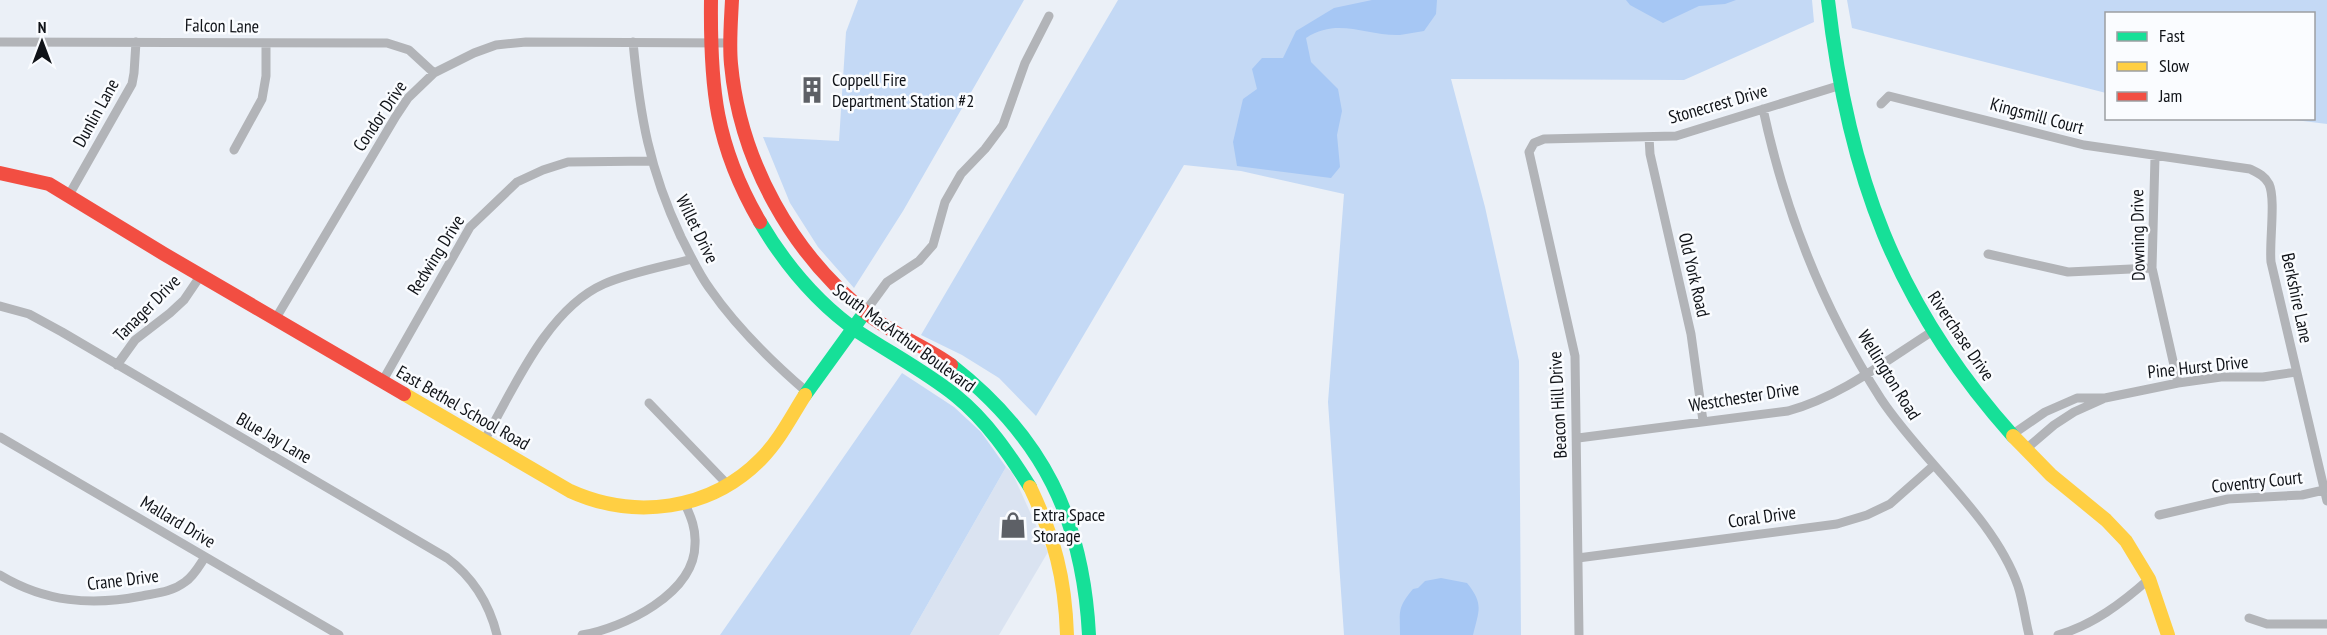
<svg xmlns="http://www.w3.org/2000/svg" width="2327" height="635" font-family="'PT Sans Narrow',sans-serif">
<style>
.built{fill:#dae3f1}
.green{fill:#c4d9f5}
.water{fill:#a6c7f4}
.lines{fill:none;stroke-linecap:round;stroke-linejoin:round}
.street{stroke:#b2b4b8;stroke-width:9}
.fast{stroke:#16e098;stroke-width:14}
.slow{stroke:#ffcf43;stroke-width:14}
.jam{stroke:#f24e42;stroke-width:14}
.labels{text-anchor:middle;stroke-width:5;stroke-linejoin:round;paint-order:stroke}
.street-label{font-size:18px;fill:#101318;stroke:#fafcff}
.poi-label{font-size:18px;fill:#101318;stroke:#fafcff;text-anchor:start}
</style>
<rect width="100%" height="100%" fill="#ebf0f7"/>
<path class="built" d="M1006,467L1012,472L1048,552L999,635H910Z"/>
<path class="green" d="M858,0H1024L903,211L854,288L818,247L790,203L763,137L839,141L846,32Z
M1118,0H1812L1814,22L1684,80L1451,79L1485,207L1519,361L1521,635H1344L1328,402L1344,194L1241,171L1184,165L1036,416L999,378L962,355L921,335Z
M1847,0H2327V124L2287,119L2314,118V14H2106V93L1852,28Z
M902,373L954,407L981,432L1006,467L910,635H720Z"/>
<path class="water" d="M1372,0H1437L1436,14L1424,31C1416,32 1408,34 1400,35C1365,36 1338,17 1306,38L1311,62L1338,89L1342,111L1337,135L1340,167L1331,178L1237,166L1233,142L1243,99L1257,89L1252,69L1262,58H1283L1296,31L1334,8Z
M1626,0H1736L1725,4L1699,6L1663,23L1630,5Z
M1441,578L1467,583C1484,604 1479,610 1473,635H1400C1400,611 1397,608 1413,589L1418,588L1425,581Z"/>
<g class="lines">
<path class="street" d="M0,42L387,43L409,50L434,73
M633,42C640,116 649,169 681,237C690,254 698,273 710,289C737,328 771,361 807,392
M1881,104L1889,96L2084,145L2250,169C2258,173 2265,176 2269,184C2276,199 2269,243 2271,262L2327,501
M1763,109C1785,212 1824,310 1881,399C1922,461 1994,517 2018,586C2023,601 2025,619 2029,635
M1649,137L1650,154L1691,334L1703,421
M234,150L262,99L266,76V43
M2155,157L2152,268L2178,383
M69,195L132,84L134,73L136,42
M1988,254L2068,272L2152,268
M0,306L29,314L62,332L447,558C474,578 489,603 497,635
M865,312L887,282L919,261L933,245L945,202L961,174L985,149L1003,125L1025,63L1049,16
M276,318L396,116L408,98L434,73L474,53L496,45L526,42L730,43
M117,365L135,340L170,313L184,300L201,275
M382,382L470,227L517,182L543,170L568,162L651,161
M649,403L728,485
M2013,434L2045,412L2077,398H2105L2178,383L2221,377H2263L2296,372
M0,437L339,635
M1578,438L1788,411C1840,397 1887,360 1933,331
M484,441C513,390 547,309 604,284C628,273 665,266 692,259
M2026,449L2054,425L2074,412L2103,399
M2159,515L2228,499L2302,495L2324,490
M1578,558L1837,524L1867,515L1890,504L1933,466
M0,575C45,602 91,606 142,596C157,593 172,592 185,582C194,576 199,566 205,557
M2249,618L2267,624H2327
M582,635C623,628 695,594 695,544C696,529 691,517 685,504
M1579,635L1575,356L1529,152L1534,143L1544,139L1676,136L1838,86
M2058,635C2093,625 2122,603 2149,579"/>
<path class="fast" d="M1828,0C1848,174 1895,304 2013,436
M760,222C786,266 818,304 860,333C892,354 926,372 956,396C987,421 1009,454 1030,487
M951,365C1043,437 1083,519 1089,635
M805,395L865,312"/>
<path class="slow" d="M404,394L570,491C634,520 710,511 761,459C779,441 791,417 805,395
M2013,436L2051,475L2106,520L2126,541L2149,579L2168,635
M1030,487C1055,540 1065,577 1067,635"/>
<path class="jam" d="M711,0C710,87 715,145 760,222
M732,0C731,21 729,43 731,64C740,161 792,255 869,315C894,335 925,346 951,365
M0,173L49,184L164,254L404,394"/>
</g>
<defs>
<symbol id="building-bare" viewBox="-9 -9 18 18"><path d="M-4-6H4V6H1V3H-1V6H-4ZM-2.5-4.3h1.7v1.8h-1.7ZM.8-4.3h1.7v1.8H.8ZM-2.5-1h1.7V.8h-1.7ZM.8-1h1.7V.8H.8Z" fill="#5d6066" stroke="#fafcff" stroke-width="2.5" paint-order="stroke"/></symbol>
<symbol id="shop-bare" viewBox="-9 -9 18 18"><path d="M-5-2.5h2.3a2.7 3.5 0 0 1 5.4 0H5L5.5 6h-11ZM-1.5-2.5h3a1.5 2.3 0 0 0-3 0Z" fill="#5d6066" stroke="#fafcff" stroke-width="2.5" paint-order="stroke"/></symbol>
</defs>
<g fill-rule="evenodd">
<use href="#building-bare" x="793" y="71" width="38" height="38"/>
<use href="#shop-bare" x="994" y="506" width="38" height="38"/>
</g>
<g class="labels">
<g class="street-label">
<text transform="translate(222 26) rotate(1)" y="6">Falcon Lane</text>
<text transform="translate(1718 104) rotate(-16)" y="6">Stonecrest Drive</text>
<text transform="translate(96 113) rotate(-61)" y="6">Dunlin Lane</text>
<text transform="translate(380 116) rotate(-56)" y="6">Condor Drive</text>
<text transform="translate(2037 116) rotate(15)" y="6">Kingsmill Court</text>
<text transform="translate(697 229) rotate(64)" y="6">Willet Drive</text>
<text transform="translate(2138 235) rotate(-91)" y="6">Downing Drive</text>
<text transform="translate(436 255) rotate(-58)" y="6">Redwing Drive</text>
<text transform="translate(1694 275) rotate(77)" y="6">Old York Road</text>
<text transform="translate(2297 298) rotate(78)" y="6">Berkshire Lane</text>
<text transform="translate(147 308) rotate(-45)" y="6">Tanager Drive</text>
<text transform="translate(1961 336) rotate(56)" y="6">Riverchase Drive</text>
<text transform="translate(904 338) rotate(36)" y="6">South MacArthur Boulevard</text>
<text transform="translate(2198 367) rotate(-6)" y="6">Pine Hurst Drive</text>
<text transform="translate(1889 375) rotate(58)" y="6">Wellington Road</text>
<text transform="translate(1744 397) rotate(-9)" y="6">Westchester Drive</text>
<text transform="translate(1558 405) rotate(-93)" y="6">Beacon Hill Drive</text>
<text transform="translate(463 408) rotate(30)" y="6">East Bethel School Road</text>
<text transform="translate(274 438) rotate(30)" y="6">Blue Jay Lane</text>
<text transform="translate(2257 482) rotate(-6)" y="6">Coventry Court</text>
<text transform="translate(1762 517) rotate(-8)" y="6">Coral Drive</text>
<text transform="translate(178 522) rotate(31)" y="6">Mallard Drive</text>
<text transform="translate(123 580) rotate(-7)" y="6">Crane Drive</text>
</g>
<g class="poi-label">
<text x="832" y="86">Coppell Fire<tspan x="832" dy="21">Department Station #2</tspan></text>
<text x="1033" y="521">Extra Space<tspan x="1033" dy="21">Storage</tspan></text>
</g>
</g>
<rect x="2105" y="12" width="210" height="108" fill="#fafcff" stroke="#9c9fa3" stroke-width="1.5"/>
<rect x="2117" y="32" width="30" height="9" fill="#16e098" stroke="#9c9fa3" stroke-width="1.5"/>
<text x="2159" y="42" font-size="18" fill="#101318">Fast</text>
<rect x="2117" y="62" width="30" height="9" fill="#ffcf43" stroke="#9c9fa3" stroke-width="1.5"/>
<text x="2159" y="72" font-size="18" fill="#101318">Slow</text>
<rect x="2117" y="92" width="30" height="9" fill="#f24e42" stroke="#9c9fa3" stroke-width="1.5"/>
<text x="2159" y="102" font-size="18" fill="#101318">Jam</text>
<g transform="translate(42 42)" stroke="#fafcff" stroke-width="4.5" paint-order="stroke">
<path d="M0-4.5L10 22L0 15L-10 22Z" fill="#101318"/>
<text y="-9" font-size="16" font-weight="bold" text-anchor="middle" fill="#101318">N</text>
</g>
</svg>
